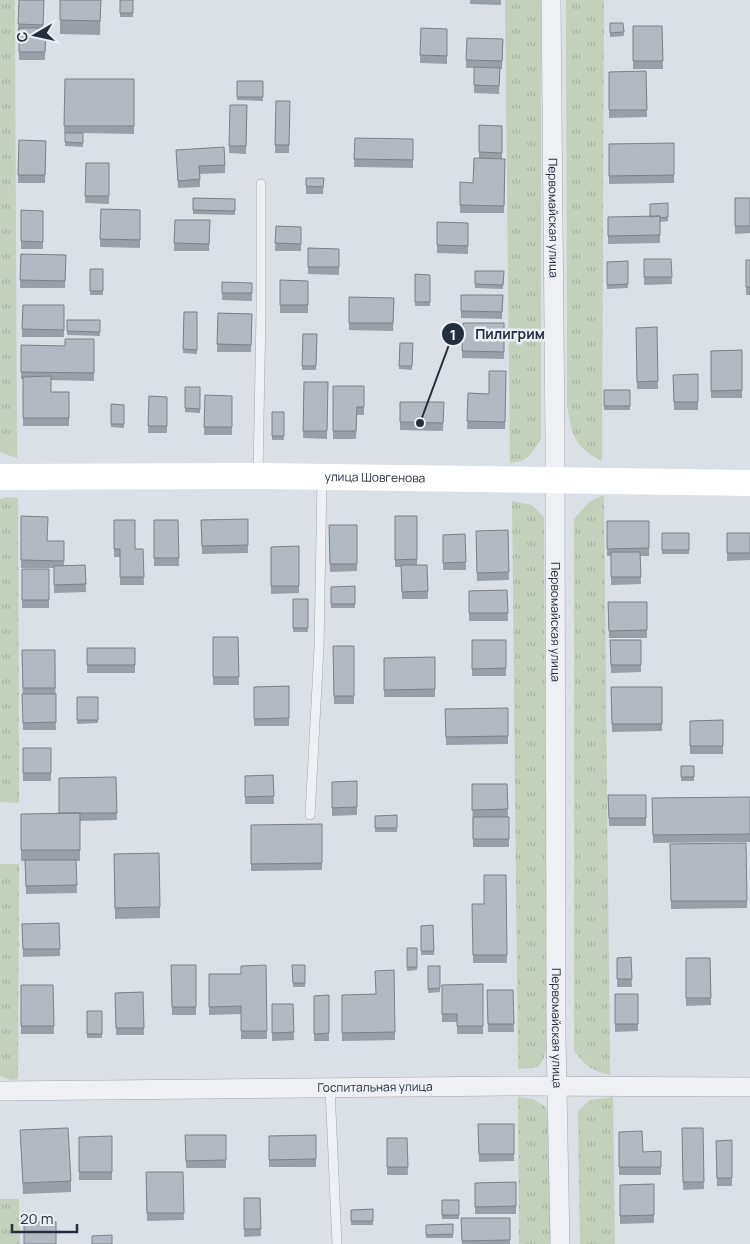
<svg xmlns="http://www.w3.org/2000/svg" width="750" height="1244" font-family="Manrope,sans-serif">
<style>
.grass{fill:url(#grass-tufts)}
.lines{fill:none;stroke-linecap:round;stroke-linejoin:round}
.lane-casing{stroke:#a1a7b0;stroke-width:10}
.street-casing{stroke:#a1a7b0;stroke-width:20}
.lane{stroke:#eef0f4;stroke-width:9}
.street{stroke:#eef0f4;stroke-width:19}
.secondary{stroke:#fff;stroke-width:26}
.wall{fill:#999fa8}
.building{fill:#b2b9c3;stroke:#7d8288}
.labels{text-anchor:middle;stroke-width:5;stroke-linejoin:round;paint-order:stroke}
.street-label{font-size:12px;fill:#252e3c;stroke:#eaeff4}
.leader{fill:none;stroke:#252e3c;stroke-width:2}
.callout-dot{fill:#252e3c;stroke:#eaeff4;stroke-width:2}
.mark-label{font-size:15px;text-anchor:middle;font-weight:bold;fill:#fff}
.callout-label{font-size:14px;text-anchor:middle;font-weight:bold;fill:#252e3c;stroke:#eaeff4;stroke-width:5;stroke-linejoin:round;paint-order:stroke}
</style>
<defs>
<pattern id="grass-tufts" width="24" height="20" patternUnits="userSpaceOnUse" patternTransform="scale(1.25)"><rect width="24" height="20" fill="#c2d0bc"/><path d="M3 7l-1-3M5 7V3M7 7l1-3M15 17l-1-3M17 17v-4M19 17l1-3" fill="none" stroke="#a7b3a2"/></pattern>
</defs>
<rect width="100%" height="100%" fill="#dbe0e6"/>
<path class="grass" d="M0,0H15L17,458L0,452Z
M505,0H541V439C530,455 530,461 510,463Z
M566,0H604L602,461C574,447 572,435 567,405Z
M604,495L610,1075C592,1071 584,1065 574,1050V519L589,502Z
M8,497L18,498L19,803L0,802V499Z
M512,501L532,505L544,517L547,1047L543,1060L538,1067L518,1069Z
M0,864H19L18,1079L11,1080L0,1076Z
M518,1097L533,1099L546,1107L549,1129L550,1244H519Z
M613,1097L615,1244H580L578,1111L590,1100Z
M0,1199H19L20,1244H0Z"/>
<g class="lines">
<defs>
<path id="lane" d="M258,474L261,312V184
M310,815L319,648L322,478
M330,1088L337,1244"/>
<g id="street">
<path id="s1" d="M551,0L555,437L556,1036L560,1244"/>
<path id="s2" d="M0,1091L514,1086L750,1087"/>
</g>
</defs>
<use href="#lane" class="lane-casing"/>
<use href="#street" class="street-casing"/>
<use href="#lane" class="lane"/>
<use href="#street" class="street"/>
<path class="secondary" id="s3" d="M0,477L258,476L750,483"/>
</g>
<path class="wall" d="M19,0H44L43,28H46L45,60H19V32H18Z
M60,0H101L100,35L60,34Z
M120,0H133V17H120Z
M470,0H501V5L470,4Z
M610,23H623L624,36L610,37Z
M633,26H662L663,69H633Z
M421,28L447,29V64L420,63Z
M467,38L503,39L502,69H500L499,94L474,93V68H466Z
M646,71L647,117L609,118V72Z
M65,79H134V134L83,133V147L65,146V133H64Z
M237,81H263V101L237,100Z
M276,101H290L289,153H275Z
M230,105H247L246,154L229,153Z
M479,125L502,126V159H505L504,213H460V182L473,183L479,158Z
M355,138L413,139V168L354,167Z
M19,140L46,141L45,183H18Z
M674,143V183L609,184V144Z
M176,150L225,165V173L200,174V187L178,188Z
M86,163H109V204L85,203Z
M306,178H324L323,194H306Z
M193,198L235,199V215L193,214Z
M735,198H750V233L735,234Z
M668,203V221L660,222V243L608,244V217H650Z
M101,209L140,210V248L100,247Z
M21,210L43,211V249H21Z
M175,220H210L209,251H174Z
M437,222L468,223V254L437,253Z
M276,226L301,227V251H275Z
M308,248L339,249V275L308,274Z
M21,254L66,255L65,288H20Z
M644,259H671L672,284L644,285Z
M746,260H750V295H746Z
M628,261V288L607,289V262Z
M90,269H103V295H90Z
M475,271H504L503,289L475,288Z
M415,274L430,275V306H415Z
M280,280L308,281V313H280Z
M222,282L252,283V301L222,300Z
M461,295H503L502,319L461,318Z
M349,297L394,298L393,331L349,330Z
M23,305H64V337H22Z
M184,312H197V354L183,353Z
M218,313L252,314L251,352H217Z
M67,320H100V336L67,335Z
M463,323H504V359L462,358Z
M657,327L658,389H637L636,328Z
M303,334H317L316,370H302Z
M94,339V381L51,380V392H69V426H23V379H21V345L65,346Z
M400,343H413L412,370L399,369Z
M742,350V398H711V351Z
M506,371L505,429H467L468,393L489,394Z
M698,374V410H674L673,375Z
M304,382H328L327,439L303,438Z
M333,386H364V415H357L356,439H333Z
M185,387H200V413L185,412Z
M604,390H630V410H604Z
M205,395L232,396V435H204Z
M149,396L167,397V433H148Z
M400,402H444L443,431L400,430Z
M111,404L124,405V428L111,427Z
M272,412H284V440H272Z
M21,516L47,541H64V566L85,565L86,592L54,593V568H21Z
M395,516H417V565H427L428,599H402L401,567H395Z
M248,519V553L202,554L201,520Z
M114,520L135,549H143L144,585H120V557H114Z
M154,520H178L179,566H154Z
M607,521H649V556H640L641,584L611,585V556H607Z
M329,525H357V571L330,572Z
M508,530L509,580L477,581L476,531Z
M662,533H689V554H662Z
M727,533H750V560L727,561Z
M465,534L466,570H443V535Z
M299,546V593L271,594V547Z
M22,569H49V608H22Z
M355,586V608H331V587Z
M507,590L508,621H469V591Z
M293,599H308V632H293Z
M608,602H647V638H609Z
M213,637H238L239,685H213Z
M472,640H506V676H472Z
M610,640H641V672L611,673Z
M333,646H354V704H334Z
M87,648H135V673H87Z
M22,650H55L56,730H23Z
M435,657V697H384V658Z
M289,686V726H254V687Z
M611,687H662V731L612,732Z
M77,697H98V723L77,724Z
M508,708V744L446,745L445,709Z
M723,720V754H690V721Z
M23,748H51V781H23Z
M681,766H694V781H681Z
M273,775L274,804H245V776Z
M116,777L117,820L80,821V861H76L77,893L26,894L25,861H21V814H59Z
M357,781V815L332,816V782Z
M472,784H507L508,817H509V847H473Z
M608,795H646V826H609Z
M750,797V842L653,843L652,798Z
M397,815V832H375V816Z
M322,824V870L251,871V825Z
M746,843L747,908L671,909L670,844Z
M114,854L160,907V918L115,919Z
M506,875L507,963H473L472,904H484Z
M59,923L60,956L23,957L22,924Z
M433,925L434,955H421V926Z
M407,948H417V970L407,971Z
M631,957L632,987H617V958Z
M686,958H710L711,1005L686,1006Z
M171,965H196V1015H172Z
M266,965L267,1039H241V1014L209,1015V974H241Z
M292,965H305V987H293Z
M428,966H440V992L428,993Z
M394,970L395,1040L342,1041V995L376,994Z
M483,984V1034H457V1022H442V985Z
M21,985H53L54,1034H21Z
M487,990H513L514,1032H488Z
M143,992L144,1035H116L115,993Z
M615,994H638V1031L615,1032Z
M329,995V1041H314V996Z
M272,1004H293L294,1040L272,1041Z
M87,1011H102V1038H87Z
M478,1124H514V1161L479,1162Z
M682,1128H703L704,1189L683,1190Z
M20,1130L71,1181V1192L23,1194Z
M619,1132L643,1152L661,1151V1175H619Z
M185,1135H226V1168H186Z
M316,1135V1167H269V1136Z
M112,1136V1180H79V1137Z
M387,1138H407L408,1175H387Z
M732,1140V1186H717L716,1141Z
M146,1172H183L184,1220L147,1221Z
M516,1182V1214H475V1183Z
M654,1184V1223L620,1224V1185Z
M244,1198H260L261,1236L244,1237Z
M442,1200H459V1219H442Z
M373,1209V1225H351V1210Z
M461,1218H510V1244H462Z
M453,1224V1238H426V1225Z"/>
<path class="building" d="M19,0H44L43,25L18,24Z
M60,0H101L100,21L60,20Z
M120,0H133V13H120Z
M610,23H623L624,32L610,33Z
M633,26H662L663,61H633Z
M19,28H46L45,52H19Z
M421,28L447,29V56L420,55Z
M467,38L503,39L502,61L466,60Z
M474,67L500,68L499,86L474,85Z
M646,71L647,110H609V72Z
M65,79H134V126H64Z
M237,81H263V97H237Z
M276,101H290L289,145H275Z
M230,105H247L246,146H229Z
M479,125L502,126V153L479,152Z
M65,133H83V143L65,142Z
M355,138L413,139V160L354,159Z
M19,140L46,141L45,175H18Z
M674,143V175L609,176V144Z
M224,147L225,165L199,166L200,179L178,181L176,150Z
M474,158L505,159L504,206L460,205V182L473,183Z
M86,163H109V196H85Z
M306,178H324L323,187L306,186Z
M193,198L235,199V211L193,210Z
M735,198H750V226H735Z
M668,203V217L660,218V216L650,217V204Z
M101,209L140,210V240L100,239Z
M21,210L43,211V242L21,241Z
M660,216V235L608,236V217Z
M175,220H210L209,244L174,243Z
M437,222L468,223V246L437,245Z
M276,226L301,227V244L275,243Z
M308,248L339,249V267H308Z
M21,254L66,255L65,281L20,280Z
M644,259H671L672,277H644Z
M746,260H750V287H746Z
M628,261V284L607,285V262Z
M90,269H103V291H90Z
M475,271H504L503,285L475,284Z
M415,274L430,275V302H415Z
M280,280L308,281V305H280Z
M222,282L252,283V293H222Z
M461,295H503L502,312L461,311Z
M349,297L394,298L393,323H349Z
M23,305H64V330L22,329Z
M184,312H197V350L183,349Z
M218,313L252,314L251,345L217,344Z
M67,320H100V332L67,331Z
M463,323H504V352L462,351Z
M657,327L658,381L637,382L636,328Z
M303,334H317L316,366H302Z
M65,339H94V373L21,372V345L65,346Z
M400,343H413L412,366H399Z
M742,350V390L711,391V351Z
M489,371H506L505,422L467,421L468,393L489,394Z
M698,374V402H674L673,375Z
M51,376V392H69V418H23V377Z
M304,382H328L327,431H303Z
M333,386H364V407H357L356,431H333Z
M185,387H200V409L185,408Z
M604,390H630V406H604Z
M205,395L232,396V427H204Z
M149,396L167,397V426H148Z
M400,402H444L443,423L400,422Z
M111,404L124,405V424H111Z
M272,412H284V436H272Z
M21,516L48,517L47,541H64V561L21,560Z
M395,516H417V559L395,560Z
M248,519V545L202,546L201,520Z
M114,520H135V549H143L144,577H120V549H114Z
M154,520H178L179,558H154Z
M607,521H649V548L607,549Z
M329,525H357V564H330Z
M508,530L509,572L477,573L476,531Z
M662,533H689V550H662Z
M727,533H750V553H727Z
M465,534L466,562L443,563V535Z
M299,546V586H271V547Z
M611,552H640L641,577H611Z
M85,565L86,584L54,585V566Z
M401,565H427L428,591L402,592Z
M22,569H49V600H22Z
M355,586V604H331V587Z
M507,590L508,613H469V591Z
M293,599H308V628H293Z
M608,602H647V630L609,631Z
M213,637H238L239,677H213Z
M472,640H506V668L472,669Z
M610,640H641V665H611Z
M333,646H354V696H334Z
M87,648H135V665H87Z
M22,650H55V688H23Z
M435,657V689L384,690V658Z
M289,686V718L254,719V687Z
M611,687H662V724H612Z
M22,694H56V722L23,723Z
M77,697H98V720H77Z
M508,708V736L446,737L445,709Z
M723,720V746H690V721Z
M23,748H51V773H23Z
M681,766H694V777H681Z
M273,775L274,796L245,797V776Z
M116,777L117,813H59V778Z
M357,781V807L332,808V782Z
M472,784H507L508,809L472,810Z
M608,795H646V818H609Z
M750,797V834L653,835L652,798Z
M80,813V850H21V814Z
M397,815V828H375V816Z
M473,817H509V839H473Z
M322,824V863L251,864V825Z
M746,843L747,901H671L670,844Z
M159,853L160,907L115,908L114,854Z
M25,860H76L77,885L26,886Z
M484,875H506L507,955H473L472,904H484Z
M59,923L60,949H23L22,924Z
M433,925L434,951H421V926Z
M407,948H417V967H407Z
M631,957L632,979H617V958Z
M686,958H710L711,998H686Z
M171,965H196V1007H172Z
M266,965L267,1031H241V1006L209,1007V974H241V966Z
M292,965H305V983H293Z
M428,966H440V988L428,989Z
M394,970L395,1032L342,1033V995L376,994L375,971Z
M483,984V1026H457V1014H442V985Z
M21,985H53L54,1026H21Z
M487,990H513L514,1024H488Z
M143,992L144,1028H116L115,993Z
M615,994H638V1024H615Z
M329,995V1033L314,1034V996Z
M272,1004H293L294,1032L272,1033Z
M87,1011H102V1034H87Z
M478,1124H514V1154H479Z
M68,1128L71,1181L23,1183L20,1130Z
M682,1128H703L704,1182H683Z
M642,1131L643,1152L661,1151V1167H619V1132Z
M185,1135H226V1160L186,1161Z
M316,1135V1159L269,1160V1136Z
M112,1136V1172H79V1137Z
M387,1138H407L408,1167H387Z
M732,1140V1178H717L716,1141Z
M146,1172H183L184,1213H147Z
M516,1182V1206L475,1207V1183Z
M654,1184V1215L620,1216V1185Z
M244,1198H260L261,1229H244Z
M442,1200H459V1215H442Z
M373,1209V1221H351V1210Z
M461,1218H510V1240L462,1241Z
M24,1222H56V1244H24Z
M453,1224V1234L426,1235V1225Z
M112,1235V1244H92V1236Z"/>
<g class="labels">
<g class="street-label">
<text dy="4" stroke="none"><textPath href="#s1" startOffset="218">Первомайская улица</textPath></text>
<text dy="4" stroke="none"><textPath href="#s3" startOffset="375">улица Шовгенова</textPath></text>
<text dy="4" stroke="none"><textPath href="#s1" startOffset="622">Первомайская улица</textPath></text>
<text dy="4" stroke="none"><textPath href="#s1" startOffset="1028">Первомайская улица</textPath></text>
<text dy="4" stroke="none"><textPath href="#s2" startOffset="375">Госпитальная улица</textPath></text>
</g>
</g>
<path class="leader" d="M420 423L453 334"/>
<g class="callout-dot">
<circle cx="420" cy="423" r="5"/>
<circle cx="453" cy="334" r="12"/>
</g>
<g class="mark-label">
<text x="453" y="340">1</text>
</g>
<g class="callout-label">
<text x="510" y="339">Пилигрим</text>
</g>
<g transform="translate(35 35) rotate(261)" stroke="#eaeff4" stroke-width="4" paint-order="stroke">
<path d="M0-4L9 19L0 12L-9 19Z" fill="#252e3c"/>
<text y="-8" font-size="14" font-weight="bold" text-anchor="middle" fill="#252e3c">С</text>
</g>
<path d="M12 1224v8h65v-8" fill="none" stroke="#252e3c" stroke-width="2.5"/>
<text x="20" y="1224" font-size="15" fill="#252e3c" stroke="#eaeff4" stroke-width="4" paint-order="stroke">20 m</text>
</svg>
